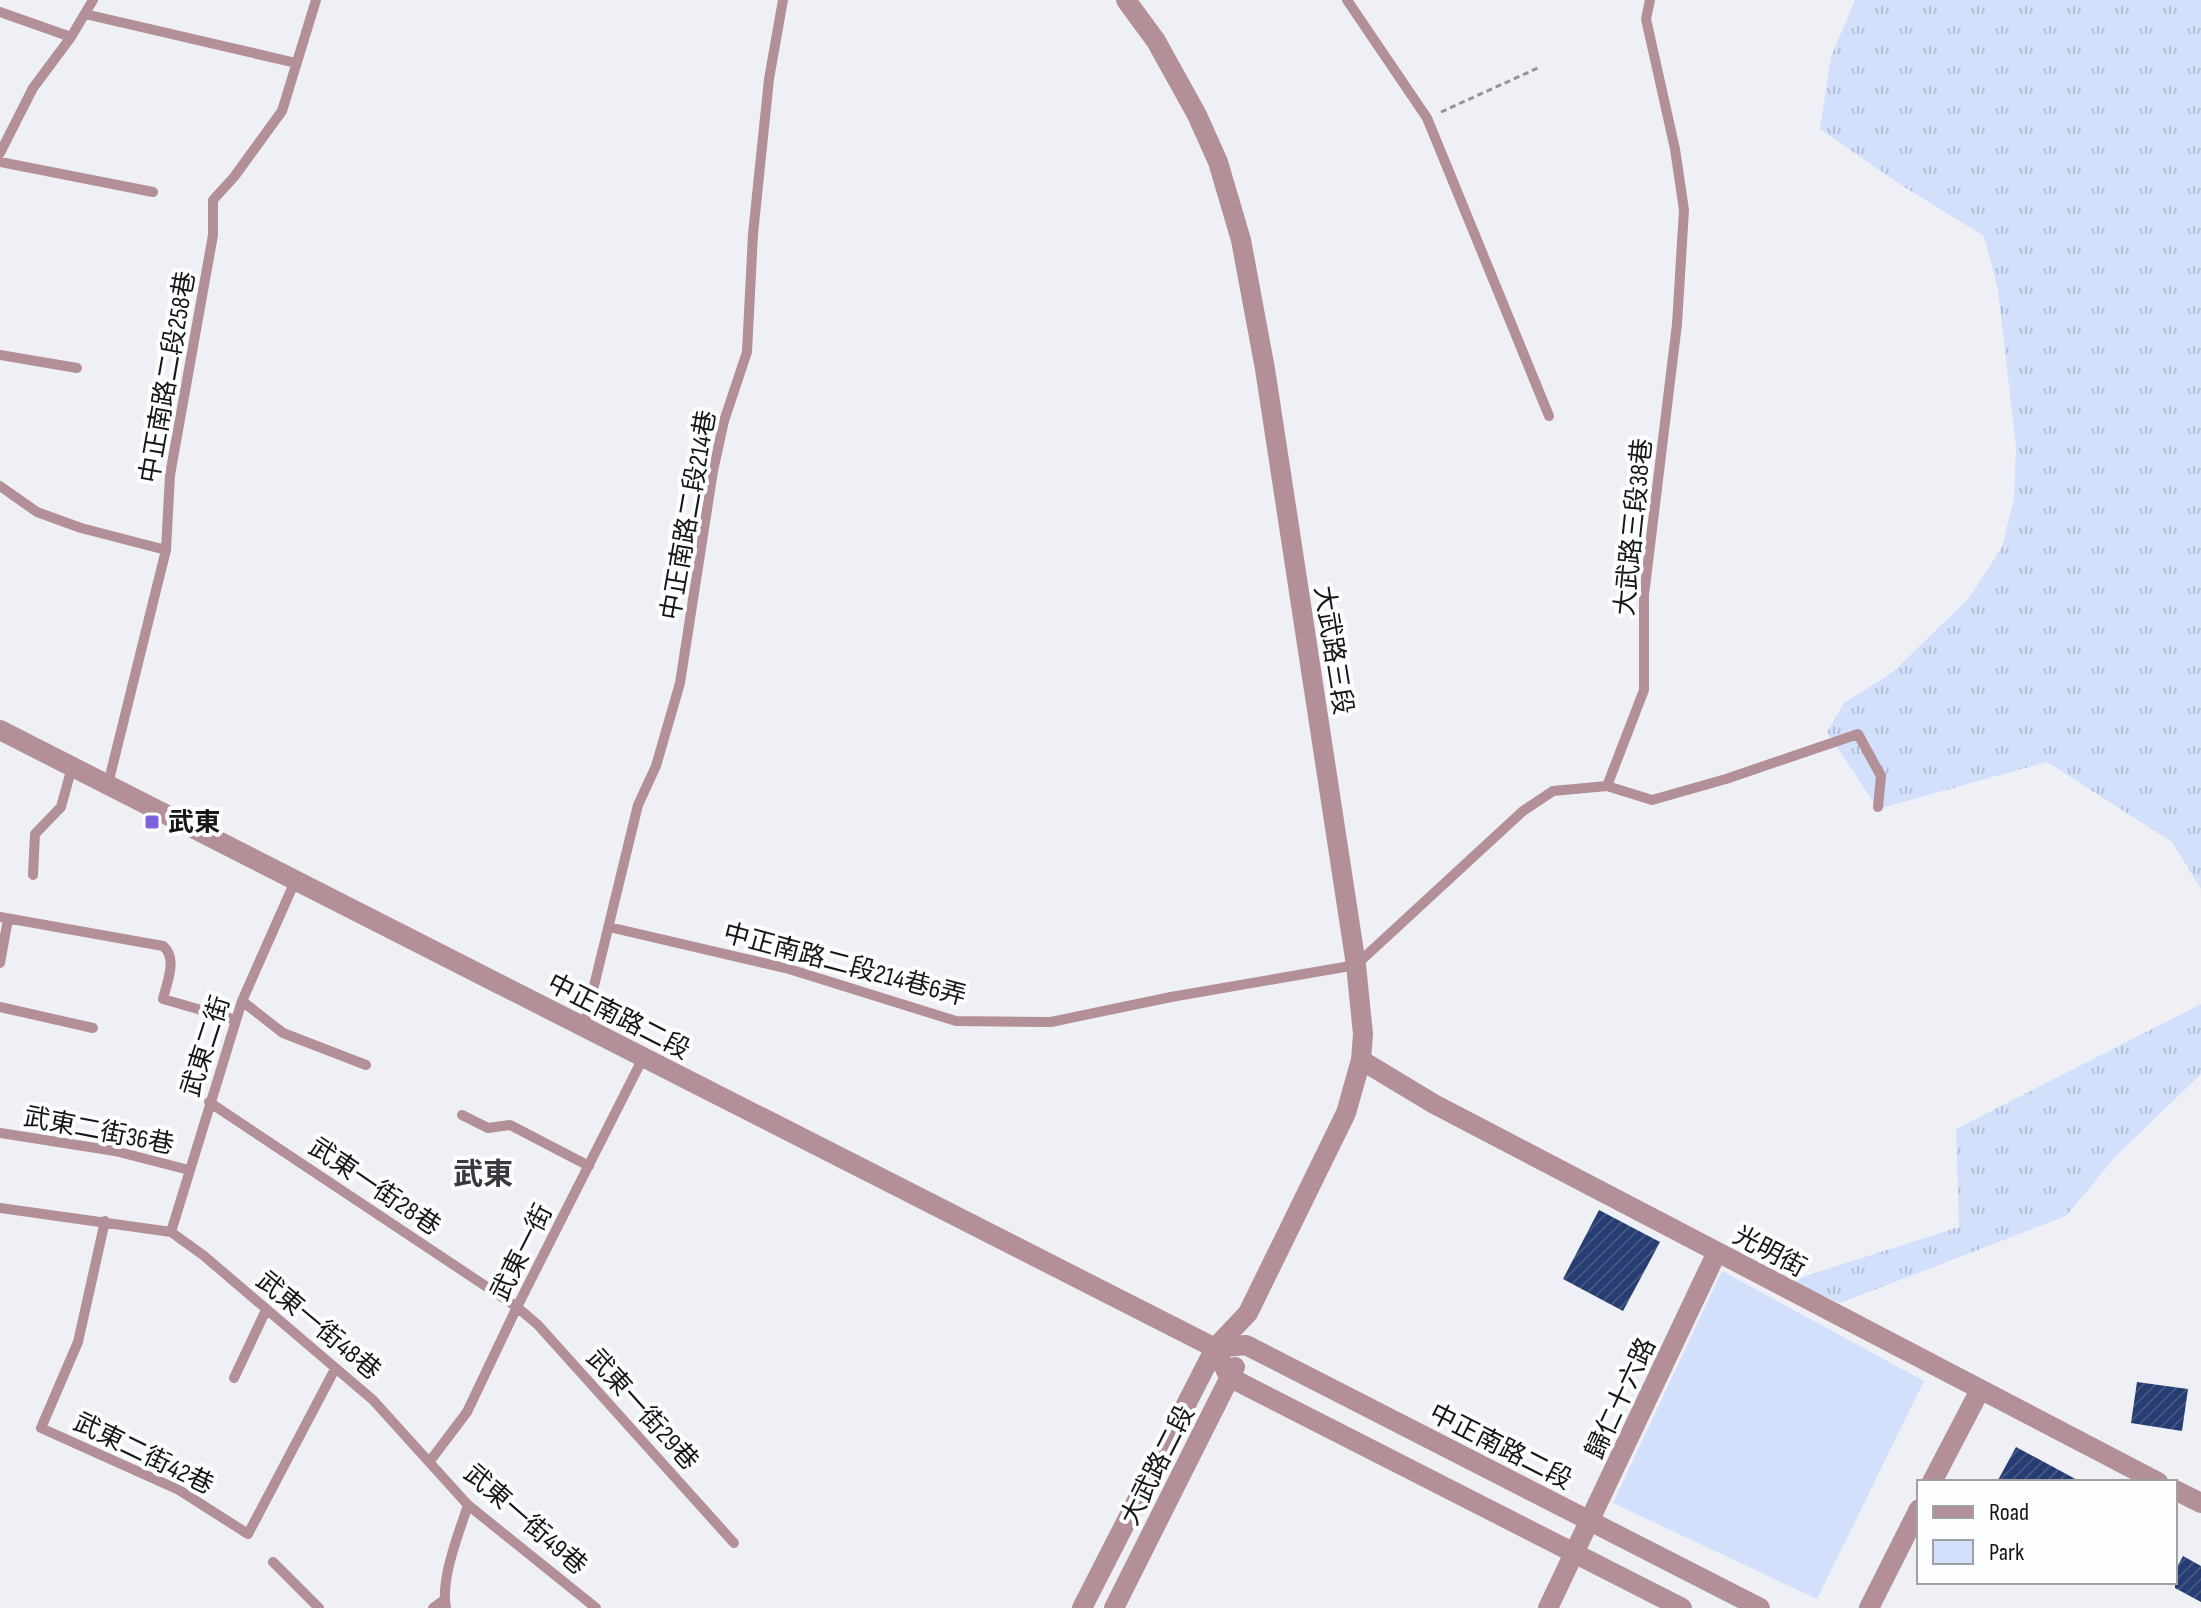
<svg xmlns="http://www.w3.org/2000/svg" width="2201" height="1608" font-family="'Sofia Sans Condensed','Noto Sans TC',sans-serif">
<style>
.grass{fill:url(#grass-tufts)}
.park{fill:#d2e0fb}
.building{fill:url(#building-hatch)}
.lines{fill:none;stroke-linecap:round;stroke-linejoin:round}
.path{stroke:#939498;stroke-width:3;stroke-dasharray:6 4;stroke-linecap:butt}
.service{stroke:#b39098;stroke-width:10}
.minor{stroke:#b39098;stroke-width:20}
.tertiary{stroke:#b39098;stroke-width:20}
.poi-dot{fill:#7e62dd;stroke:#fdfeff;stroke-width:3}
.labels{text-anchor:middle;stroke-width:8;stroke-linejoin:round;paint-order:stroke}
.street-label{font-size:26px;fill:#151617;stroke:#fdfeff}
.poi-label{font-size:26px;font-weight:bold;fill:#151617;stroke:#fdfeff;text-anchor:start}
.quarter-label{font-size:30px;font-weight:bold;fill:#383a3e;stroke:#fdfeff}
</style>
<defs>
<pattern id="grass-tufts" width="24" height="20" patternUnits="userSpaceOnUse" patternTransform="scale(2)"><rect width="24" height="20" fill="#d2e0fb"/><path d="M3 7l-1-3M5 7V3M7 7l1-3M15 17l-1-3M17 17v-4M19 17l1-3" fill="none" stroke="#b3bfd6"/></pattern>
<pattern id="building-hatch" width="6" height="6" patternUnits="userSpaceOnUse" patternTransform="scale(2)"><rect width="6" height="6" fill="#253d72"/><path d="M-1 1l2-2M0 6l6-6M5 7l2-2" fill="none" stroke="#435680"/></pattern>
</defs>
<rect width="100%" height="100%" fill="#eef0f6"/>
<path class="grass" d="M1855,0H2201V889L2172,842L2047,762L1878,809L1827,732L1844,703L1893,672L1969,598L2002,547L2014,498L2016,447L1998,290L1984,236L1901,185L1820,129L1831,57Z
M2201,1004V1074L2116,1156L2066,1216L1840,1303L1790,1281L1959,1227L1956,1129Z"/>
<path class="park" d="M1722,1271L1924,1381L1817,1599L1613,1503Z"/>
<path class="building" d="M1599,1210L1660,1242L1623,1311L1563,1279Z
M2137,1382L2188,1389L2182,1431L2131,1423Z
M2016,1447L2081,1482H1997Z
M2183,1556L2201,1566V1602L2175,1588V1571Z"/>
<g class="lines">
<path class="path" d="M1441,112L1540,67"/>
<path class="service" d="M1347,0L1427,118L1549,416
M0,12L71,37
M85,14L296,63
M0,153L33,88L71,37L93,0
M0,162L153,192
M0,355L77,368
M0,486L37,512L81,528L166,550
M108,784L166,550L170,475L213,235V200L234,177L282,111L316,0
M1607,786L1652,800L1726,779L1858,734L1881,776L1878,807
M33,875L35,834L61,807L72,767
M0,917L163,946C178,958 167,982 163,999L236,1020
M609,927L789,969L956,1021L1051,1022L1171,997L1356,965L1523,811L1553,791L1607,786L1644,690V595L1677,324L1684,210L1675,149L1646,19L1650,0
M0,963L8,919
M242,1001L283,1033L366,1065
M0,1007L93,1028
M584,1027L638,805L656,766L680,683L713,471L724,421L747,352L753,234L769,79L783,0
M209,1102L517,1307L538,1325L734,1543
M462,1115L488,1128L510,1125L589,1166
M0,1133L115,1151L189,1170
M0,1208L171,1232L203,1255L373,1400L468,1505L596,1608
M105,1221L78,1342L41,1428L179,1490L248,1534L335,1369
M171,1232L242,1001L296,879
M234,1378L266,1310
M430,1461L467,1412L517,1307L643,1058
M273,1562L319,1608
M433,1608L444,1600
M446,1608C440,1579 459,1533 468,1505"/>
<path class="minor" d="M1361,1060L1434,1104L2158,1482
M1932,1482L1980,1390
M2175,1490L2201,1503
M1548,1608L1717,1252
M1869,1608L1919,1509"/>
<path class="tertiary" d="M0,730L1215,1348L1246,1345L1760,1608
M1215,1348L1229,1377L1682,1608
M1082,1608L1215,1348L1248,1313L1346,1113L1361,1060L1363,1034L1356,965L1265,369L1241,240L1218,162L1197,115L1156,41L1126,0
M1114,1608L1235,1367"/>
</g>
<rect class="poi-dot" x="144" y="814" width="16" height="16" rx="4"/>
<g class="labels">
<g class="street-label">
<text transform="translate(167 377) rotate(-80)" y="9">中正南路二段258巷</text>
<text transform="translate(688 515) rotate(-80)" y="9">中正南路二段214巷</text>
<text transform="translate(1633 527) rotate(-84)" y="9">大武路三段38巷</text>
<text transform="translate(1334 650) rotate(81)" y="9">大武路三段</text>
<text transform="translate(845 964) rotate(15)" y="9">中正南路二段214巷6弄</text>
<text transform="translate(619 1016) rotate(27)" y="9">中正南路二段</text>
<text transform="translate(205 1046) rotate(-72)" y="9">武東二街</text>
<text transform="translate(99 1130) rotate(11)" y="9">武東二街36巷</text>
<text transform="translate(375 1186) rotate(34)" y="9">武東一街28巷</text>
<text transform="translate(1770 1251) rotate(28)" y="9">光明街</text>
<text transform="translate(521 1252) rotate(-63)" y="9">武東一街</text>
<text transform="translate(319 1325) rotate(40)" y="9">武東一街48巷</text>
<text transform="translate(1620 1398) rotate(-65)" y="9">歸仁十六路</text>
<text transform="translate(643 1409) rotate(48)" y="9">武東一街29巷</text>
<text transform="translate(1501 1446) rotate(27)" y="9">中正南路二段</text>
<text transform="translate(144 1453) rotate(26)" y="9">武東二街42巷</text>
<text transform="translate(1157 1465) rotate(-63)" y="9">大武路二段</text>
<text transform="translate(526 1519) rotate(41)" y="9">武東一街49巷</text>
</g>
<g class="poi-label">
<text x="168" y="831">武東</text>
</g>
<g class="quarter-label">
<text x="483" y="1184">武東</text>
</g>
</g>
<rect x="1917" y="1480" width="260" height="104" fill="#fdfeff" stroke="#a0a1a2" stroke-width="2"/>
<rect x="1933" y="1506" width="40" height="12" fill="#b39098" stroke="#a0a1a2" stroke-width="2"/>
<text x="1989" y="1520" font-size="24" fill="#151617">Road</text>
<rect x="1933" y="1540" width="40" height="24" fill="#d2e0fb" stroke="#a0a1a2" stroke-width="2"/>
<text x="1989" y="1560" font-size="24" fill="#151617">Park</text>
</svg>
